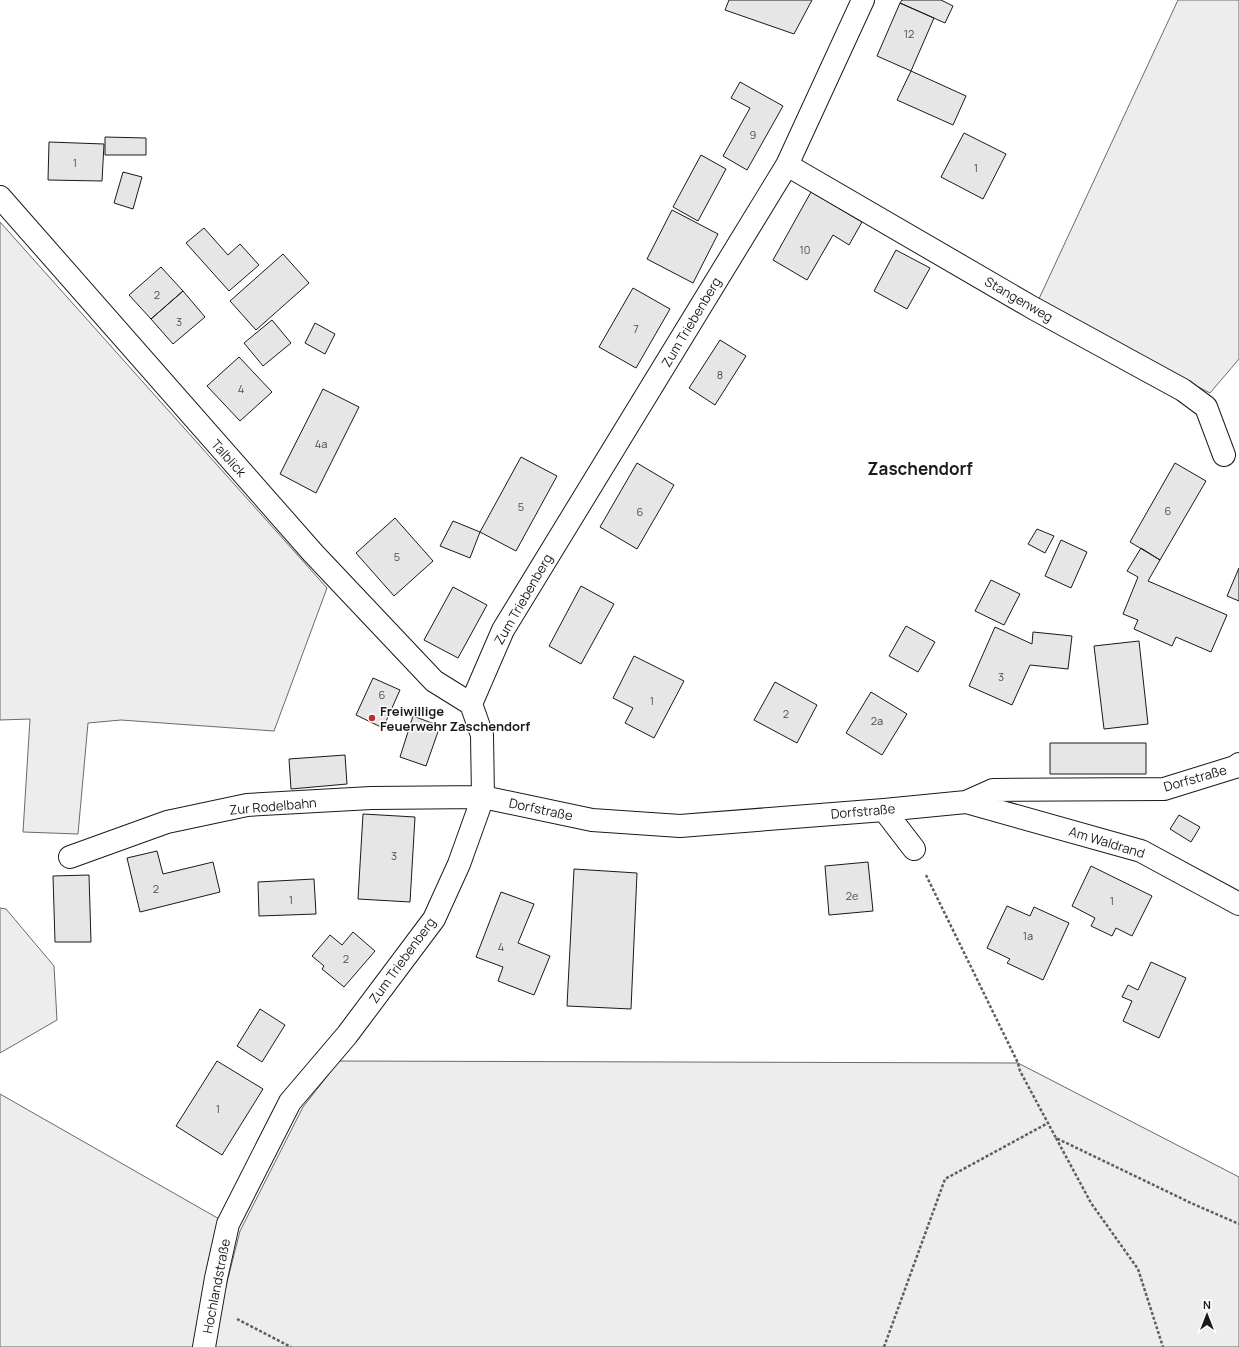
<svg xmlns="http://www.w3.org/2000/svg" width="1239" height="1347" font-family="Manrope,sans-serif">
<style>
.built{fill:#ededed;stroke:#6a6a6a}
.building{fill:#e6e6e6;stroke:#1a1a1a}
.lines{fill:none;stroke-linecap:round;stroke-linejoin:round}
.minor-casing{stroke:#1a1a1a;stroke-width:24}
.path{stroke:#5f5f5f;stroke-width:2.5;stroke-dasharray:3 2;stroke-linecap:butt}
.minor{stroke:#fff;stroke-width:22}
.poi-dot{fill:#c62828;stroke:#fff;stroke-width:1.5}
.labels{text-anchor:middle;stroke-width:3;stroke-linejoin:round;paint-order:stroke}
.number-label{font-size:11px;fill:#4d4d4d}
.street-label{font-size:13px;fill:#1a1a1a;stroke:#fff}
.poi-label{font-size:13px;font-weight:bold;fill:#1a1a1a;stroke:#fff;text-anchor:start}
.district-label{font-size:17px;font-weight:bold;fill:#1a1a1a;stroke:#fff}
</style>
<rect width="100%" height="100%" fill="#fff"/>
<path class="built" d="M1178,0H1239V359L1210,393L1037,303Z
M0,222L327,588L274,731L121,720L88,723L78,834L23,832L30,719L0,720Z
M0,908L6,909L54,966L57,1020L0,1053Z
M339,1061L1018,1063L1239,1177V1347H215L224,1294L240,1231L303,1107Z
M0,1094L228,1224L204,1347H0Z"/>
<path class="building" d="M729,0H812L794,34L725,10Z
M902,0H941L953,6L945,23L900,3Z
M900,3L934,18L911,71L877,56Z
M911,71L966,96L953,125L897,100Z
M740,82L783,106L747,170L723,156L750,108L731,98Z
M964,133L1006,154L983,199L941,177Z
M105,137L146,138V155H105Z
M49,142L104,144L102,181L48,180Z
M701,155L726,169L698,221L673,207Z
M123,172L142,177L133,209L114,203Z
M811,192L862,222L849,245L833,235L807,280L773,260Z
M672,210L718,234L693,283L647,259Z
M204,228L228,255L240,244L259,265L229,291L186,243Z
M896,250L930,268L907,309L874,291Z
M283,254L309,283L256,330L230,301Z
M161,267L183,291L151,319L129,295Z
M633,288L670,309L636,368L599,347Z
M183,291L205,317L173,344L151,319Z
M272,320L291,343L263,366L244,343Z
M315,323L335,334L325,354L305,343Z
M720,340L746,356L715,405L689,388Z
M239,357L272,392L240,421L207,386Z
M323,389L359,407L316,493L280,474Z
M521,457L557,476L516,551L480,532Z
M637,463L674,485L637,549L600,527Z
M1175,463L1206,481L1160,560L1130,542Z
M395,518L433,561L394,596L356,553Z
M453,521L480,532L470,558L440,546Z
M1037,529L1054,536L1045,553L1028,544Z
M1061,540L1087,552L1071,588L1045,576Z
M1141,548L1160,560L1148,581L1227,615L1211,652L1176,637L1172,646L1134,629L1138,620L1123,614L1138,577L1127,571Z
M1239,568V601L1227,596Z
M991,580L1020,594L1004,625L975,611Z
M581,586L614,604L581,664L549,646Z
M453,587L487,605L458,658L424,640Z
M906,626L935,642L918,672L889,656Z
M995,627L1032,644L1033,632L1072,636L1068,669L1030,665L1012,705L969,686Z
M1139,641L1148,724L1104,729L1094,646Z
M634,656L684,681L654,738L625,723L633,708L613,698Z
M373,678L400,690L383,728L356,715Z
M775,682L817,705L797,743L754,720Z
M871,692L907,714L882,755L846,733Z
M413,716L440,726L426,766L400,757Z
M1050,743H1146V774H1050Z
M345,755L347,784L291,789L289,759Z
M363,814L415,817L410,902L358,899Z
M1179,815L1200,827L1191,842L1170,829Z
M157,851L163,874L213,862L220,892L140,912L127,858Z
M868,862L873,911L829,915L825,866Z
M1091,866L1152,896L1132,936L1116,928L1112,936L1091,926L1095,918L1072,906Z
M574,869L637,873L631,1009L567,1006Z
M89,875L91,942H55L53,876Z
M314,879L316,914L259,916L258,882Z
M501,892L534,904L518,943L550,956L534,995L498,981L503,967L476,957Z
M1007,906L1030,916L1034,907L1069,923L1043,980L1007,963L1010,959L987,948Z
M353,932L375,951L344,987L322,969L324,966L312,956L330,935L342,945Z
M1151,962L1186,978L1159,1038L1123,1021L1132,1001L1122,997L1128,985L1138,990Z
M260,1009L285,1025L262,1062L237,1046Z
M217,1061L263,1089L222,1155L176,1126Z"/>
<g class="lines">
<defs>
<path id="minor" d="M787,165L1033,308L1183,390L1206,407L1224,455
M0,197L313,553L434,681L471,704
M966,802L1141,851L1239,904
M884,810L914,849
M70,857L167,822L247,805L371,798L483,797L592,820L680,826L884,810L966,802L993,790L1164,789L1235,767L1239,764
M204,1347L216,1278L228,1224L290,1102L347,1035L434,919L459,864L483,797L482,735L471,704L503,630L787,165L863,0"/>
</defs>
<use href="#minor" class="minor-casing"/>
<path class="path" d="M926,875L1018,1063L1020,1071L1056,1138L1191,1203L1239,1224
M1056,1138L1091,1203L1138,1269L1163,1347
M237,1319L291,1347
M884,1347L945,1179L1048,1123"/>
<use href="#minor" class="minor"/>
</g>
<circle class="poi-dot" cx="372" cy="718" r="4"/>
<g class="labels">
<g class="number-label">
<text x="909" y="38">12</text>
<text x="753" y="139">9</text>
<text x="75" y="167">1</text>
<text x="976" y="172">1</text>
<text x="805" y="254">10</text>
<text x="157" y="299">2</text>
<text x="179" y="326">3</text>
<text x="636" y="333">7</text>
<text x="720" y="379">8</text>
<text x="241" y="393">4</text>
<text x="321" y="448">4a</text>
<text x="521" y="511">5</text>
<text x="1168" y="515">6</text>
<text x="640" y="516">6</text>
<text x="397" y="561">5</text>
<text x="1001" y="681">3</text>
<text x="382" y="699">6</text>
<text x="652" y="705">1</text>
<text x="786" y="718">2</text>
<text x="877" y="725">2a</text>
<text x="394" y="860">3</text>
<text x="156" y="893">2</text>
<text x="852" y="900">2e</text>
<text x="291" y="904">1</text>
<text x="1112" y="905">1</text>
<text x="1028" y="940">1a</text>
<text x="501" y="951">4</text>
<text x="346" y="963">2</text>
<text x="218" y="1113">1</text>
</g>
<g class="street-label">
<text transform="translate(1019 299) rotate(30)" y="5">Stangenweg</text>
<text transform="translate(691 322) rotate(-59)" y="5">Zum Triebenberg</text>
<text transform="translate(229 458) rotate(48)" y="5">Talblick</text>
<text transform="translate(523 599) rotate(-60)" y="5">Zum Triebenberg</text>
<text transform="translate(1195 778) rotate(-16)" y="5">Dorfstraße</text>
<text transform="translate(273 806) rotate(-5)" y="5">Zur Rodelbahn</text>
<text transform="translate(541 809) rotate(12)" y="5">Dorfstraße</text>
<text transform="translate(863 811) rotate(-5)" y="5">Dorfstraße</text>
<text transform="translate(1107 842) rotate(17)" y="5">Am Waldrand</text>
<text transform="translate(402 960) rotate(-54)" y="5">Zum Triebenberg</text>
<text transform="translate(216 1286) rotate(-79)" y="5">Hochlandstraße</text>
</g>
<g class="poi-label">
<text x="380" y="716">Freiwillige<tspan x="380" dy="15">Feuerwehr Zaschendorf</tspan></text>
</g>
<g class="district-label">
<text x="920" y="475">Zaschendorf</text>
</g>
</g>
<g transform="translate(1207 1315)" stroke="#ffffff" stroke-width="3" paint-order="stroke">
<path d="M0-3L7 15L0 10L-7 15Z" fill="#1a1a1a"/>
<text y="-6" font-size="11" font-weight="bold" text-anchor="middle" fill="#1a1a1a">N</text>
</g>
</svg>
